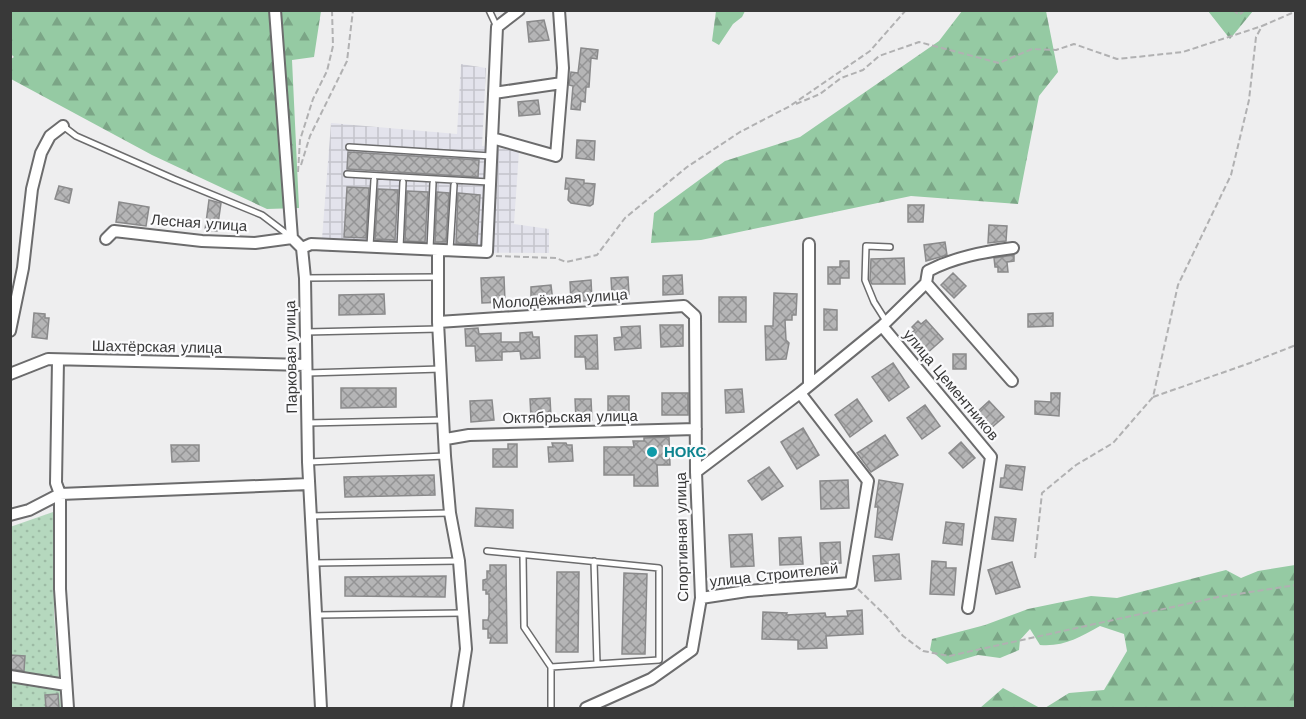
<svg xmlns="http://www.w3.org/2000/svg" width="1306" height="719" font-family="'Work Sans',sans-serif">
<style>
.industrial{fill:url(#industrial-grid)}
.forest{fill:url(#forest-firs)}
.garden{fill:url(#garden-dots)}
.building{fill:url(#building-cross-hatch);stroke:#8a8a8b;stroke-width:1.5}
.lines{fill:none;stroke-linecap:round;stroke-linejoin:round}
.lane-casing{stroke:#6c6c6d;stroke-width:8}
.street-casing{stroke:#6c6c6d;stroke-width:14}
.path{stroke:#b1b1b2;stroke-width:2;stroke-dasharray:6 3;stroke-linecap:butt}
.lane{stroke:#fff;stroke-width:5}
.street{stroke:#fff;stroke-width:10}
.culture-dot{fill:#0f9aa8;stroke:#fbfbfd;stroke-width:2}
.labels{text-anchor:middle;stroke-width:4.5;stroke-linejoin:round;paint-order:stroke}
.street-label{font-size:15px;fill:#393939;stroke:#fbfbfd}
.culture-label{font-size:15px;font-weight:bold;fill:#0d838f;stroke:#fbfbfd;text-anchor:start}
</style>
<defs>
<pattern id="industrial-grid" width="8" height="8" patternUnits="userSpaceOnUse" patternTransform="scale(1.5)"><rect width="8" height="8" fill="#e3e3ec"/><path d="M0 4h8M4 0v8" fill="none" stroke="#c4c4cb"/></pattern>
<pattern id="forest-firs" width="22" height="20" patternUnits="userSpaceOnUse" patternTransform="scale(1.5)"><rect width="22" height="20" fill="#95caa3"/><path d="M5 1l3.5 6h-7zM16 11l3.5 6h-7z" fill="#7ba586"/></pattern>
<pattern id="garden-dots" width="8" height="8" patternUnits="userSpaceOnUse" patternTransform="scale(1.5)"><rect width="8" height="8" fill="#b5d8be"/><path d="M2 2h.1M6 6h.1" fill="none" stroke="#9cbaa4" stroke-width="1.8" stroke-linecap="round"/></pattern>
<pattern id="building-cross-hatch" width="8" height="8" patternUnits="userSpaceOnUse" patternTransform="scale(1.5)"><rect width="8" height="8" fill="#b5b5b6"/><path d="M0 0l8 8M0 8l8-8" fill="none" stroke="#949495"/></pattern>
</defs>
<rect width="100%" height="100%" fill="#eeeeef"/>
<path class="industrial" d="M461,64L486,68L482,146L519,151L514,224L549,229V253L321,252L331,123L457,134Z"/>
<path class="forest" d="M10,11H321L314,57L292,60L299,208L267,209L152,155L11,79V59L14,57L11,54Z
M716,11H745L742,17L733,24L719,45L712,41Z
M962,11H1046L1058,72L1039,96L1018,204L911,196L701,240L651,243L654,213L725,161L800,137L939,41Z
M1208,11H1253L1230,39Z
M1295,565V708H1045L1069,693L1104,690L1127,651L1124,634L1100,626C1080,637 1064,647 1040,645L1030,629L1020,640L1019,650L1000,658L978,655L947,664L930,650L932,639L985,625L1028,609L1091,596L1117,598L1226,570L1241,578L1258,571Z
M1003,688L1040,708H980Z"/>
<path class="garden" d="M53,512L54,614L61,708H11L10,527Z"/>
<path class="building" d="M544,20L549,40L529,42L527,22Z
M581,48L598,50L597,59L591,58L589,87H586L585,102L581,101L580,110L571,109L573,86L569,85L571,72L578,73Z
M538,100L540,114L519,116L518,102Z
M577,140L595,141L594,160L576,158Z
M348,152L479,160L478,177L347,169Z
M566,178L584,180V183L595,184L593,204L590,206L571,203L568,200L569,189H565Z
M59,186L72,189L69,203L55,199Z
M347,187L369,188L366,238L344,237Z
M378,189L398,190L395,240L375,239Z
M407,191L428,192L425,242L405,241Z
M437,192L449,193L446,242H435Z
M458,193L480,195L477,244L456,243Z
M209,200L221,203L217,231L205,230Z
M119,202L149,207L146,226L116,222Z
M908,205H924L923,222H908Z
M989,225L1007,226L1006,241L988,243Z
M945,242L947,255L926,261L924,245Z
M1014,255V261L1007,262L1008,272H998V267H995L994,258Z
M904,258L905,284H872L870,280L871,259Z
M840,261H849V278H840V284H828V267H840Z
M953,273L966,286L954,298L941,285Z
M682,275L683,294L663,295V276Z
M504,277L505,302L482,303L481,278Z
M628,277L629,294L612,295L611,278Z
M591,280L592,300L571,302L570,282Z
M551,285L553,302L531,304V287Z
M774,293L797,294L796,315H792V320H785L786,340L789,343L786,359L766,360L765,326H773Z
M384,294L385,314L339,315V295Z
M719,297H746V322H719Z
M824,309L837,310V330H824Z
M34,313L45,314V318H49L47,339L32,337Z
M1053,313V326L1028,327V314Z
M926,320L943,339L925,355L908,336L915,330L912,327L918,321L921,324Z
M660,325H683V346L661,347Z
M640,326L641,348L615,350L614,338L622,337L621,327Z
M478,328L479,334L501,333V342H520V333L532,332L533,337H539L540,358L521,359L520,351L502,352V360L476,361L475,346H466L465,329Z
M597,335L598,369H586L585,357H575V336Z
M953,354H966V369H953Z
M893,363L909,387L889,401L872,377Z
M341,388H396V407L341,408Z
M742,389L744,412L726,413L725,390Z
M662,393H688V415H662Z
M1051,393H1060L1059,416L1035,414V401L1051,402Z
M608,396H629V414H608Z
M550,398L551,417L531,418L530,399Z
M575,399H591L592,420H576Z
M857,399L872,421L850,437L835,415Z
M492,400L494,420L471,422L470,401Z
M989,401L1004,417L990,429L976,413Z
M925,405L940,426L922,439L907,418Z
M803,428L819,455L797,469L781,442Z
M885,435L898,455L871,472L857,453Z
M669,437L670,465H657L658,486H634V475H604V447H634L633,441H644V438Z
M961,442L975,458L963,468L949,453Z
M552,443H566L567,445H572L573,461L549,462L548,447H553Z
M508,444H517V467H493V449H508Z
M171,445H199V461L172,462Z
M1006,465L1025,467L1022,490L1000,487L1001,478H1004Z
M769,467L783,486L762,500L748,481Z
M434,475L435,495L345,497L344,477Z
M848,480L849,508L821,509L820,481Z
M879,480L903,484L892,540L875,537L878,507H875Z
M476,508L513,510V528L475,526Z
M995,517L1016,519L1013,541L992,539Z
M946,522L964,524L962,545L943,543Z
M752,534L754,566L731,567L729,535Z
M801,537L803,564L780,565L779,538Z
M840,542L841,563L821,564L820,543Z
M899,554L901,579L875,581L873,556Z
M932,561L946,562V568H956L954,595L930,594Z
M1012,562L1020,587L996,594L988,570Z
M490,565H506L507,643H490L491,638H488V629H483V620H488L489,615V594H486V590H483V580L487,579V571H490Z
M557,572H579L578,652H556Z
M624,573L647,574L645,654H622Z
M446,576L445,597L345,596V577Z
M862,610L863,634L826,636L827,648L798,649V640L762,639L763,612L787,613L786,615L825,613L826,617L848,616L847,611Z
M10,655L25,656L24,671L10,669Z
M58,694L59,708H46L45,695Z"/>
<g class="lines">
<defs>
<path id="lane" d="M489,10L497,27
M63,126L76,136L174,179L262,215L291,237
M349,147L491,156
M347,174L489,182
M370,246L374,180
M400,248L403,182
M430,249L433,183
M450,250L454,185
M305,278L437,277
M886,321L874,302L865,280L866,246L890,247
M306,332L439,329
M307,373L441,369
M307,423L443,420
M308,462L445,456
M310,516L450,513
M487,551L659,568V660L551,667V708
M523,555L524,627L551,667
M594,561L597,664
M314,563L459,561
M317,615L462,613"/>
<path id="street" d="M275,10L292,238L302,248L305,278L308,462L321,708
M494,93L562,83L563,68L559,10
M492,138L556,156L562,83
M106,239L114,231L202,241L255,243L292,238
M809,244V385
M302,248L311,244L487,252L497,27L519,10
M438,250V322L445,456L450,513L459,561L466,649L457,708
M438,322L684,306L695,316L696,472L701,598L692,650L651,679L586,708
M882,326L991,457L968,608
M10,331L23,268L32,189L41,153L50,136L63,126
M58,360L56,483L60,494V589L68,708
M10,374L48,359L306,365
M1012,381L926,283L928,271C955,257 983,252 1013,248
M446,439L469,435L696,429
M696,472L800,393L882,326L926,283
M10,515L29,510L60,494L309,484
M701,598L747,591L851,583L868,481L800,393
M10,676L66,685"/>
</defs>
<use href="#lane" class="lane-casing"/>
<use href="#street" class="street-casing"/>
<path class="path" d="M1233,10L1239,15L1245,10
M796,104L820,94L841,78L863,70L879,56L919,42L999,63L1032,49L1056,50L1074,44L1117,59L1183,52L1262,26
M301,165L310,136L347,61L353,10
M298,172L300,140L313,99L327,71L333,46L332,10
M496,256L556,258L566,262L597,255L625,218L687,167L740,132L790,106L870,51L906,10
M1153,397L1250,363L1296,345
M1035,558L1042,493L1076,465L1113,443L1153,397L1178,285L1231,175L1249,100L1256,37L1262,26L1292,13L1294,10
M858,589L887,617L903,636L923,651L949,656L1218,597L1296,585"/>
<use href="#lane" class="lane"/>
<use href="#street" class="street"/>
</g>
<circle class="culture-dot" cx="652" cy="452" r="6"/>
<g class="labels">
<g class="street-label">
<text transform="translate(199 223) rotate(4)" y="5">Лесная улица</text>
<text transform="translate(560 299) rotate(-4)" y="5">Молодёжная улица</text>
<text transform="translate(157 347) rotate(1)" y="5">Шахтёрская улица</text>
<text transform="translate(291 357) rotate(-91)" y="5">Парковая улица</text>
<text transform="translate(951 385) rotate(50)" y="5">улица Цементников</text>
<text transform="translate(570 417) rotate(-1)" y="5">Октябрьская улица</text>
<text transform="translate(682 537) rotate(-91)" y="5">Спортивная улица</text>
<text transform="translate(774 575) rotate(-6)" y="5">улица Строителей</text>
</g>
<g class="culture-label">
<text x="664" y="457">НОКС</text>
</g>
</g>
<rect width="1306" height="719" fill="none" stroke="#393939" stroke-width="24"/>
</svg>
